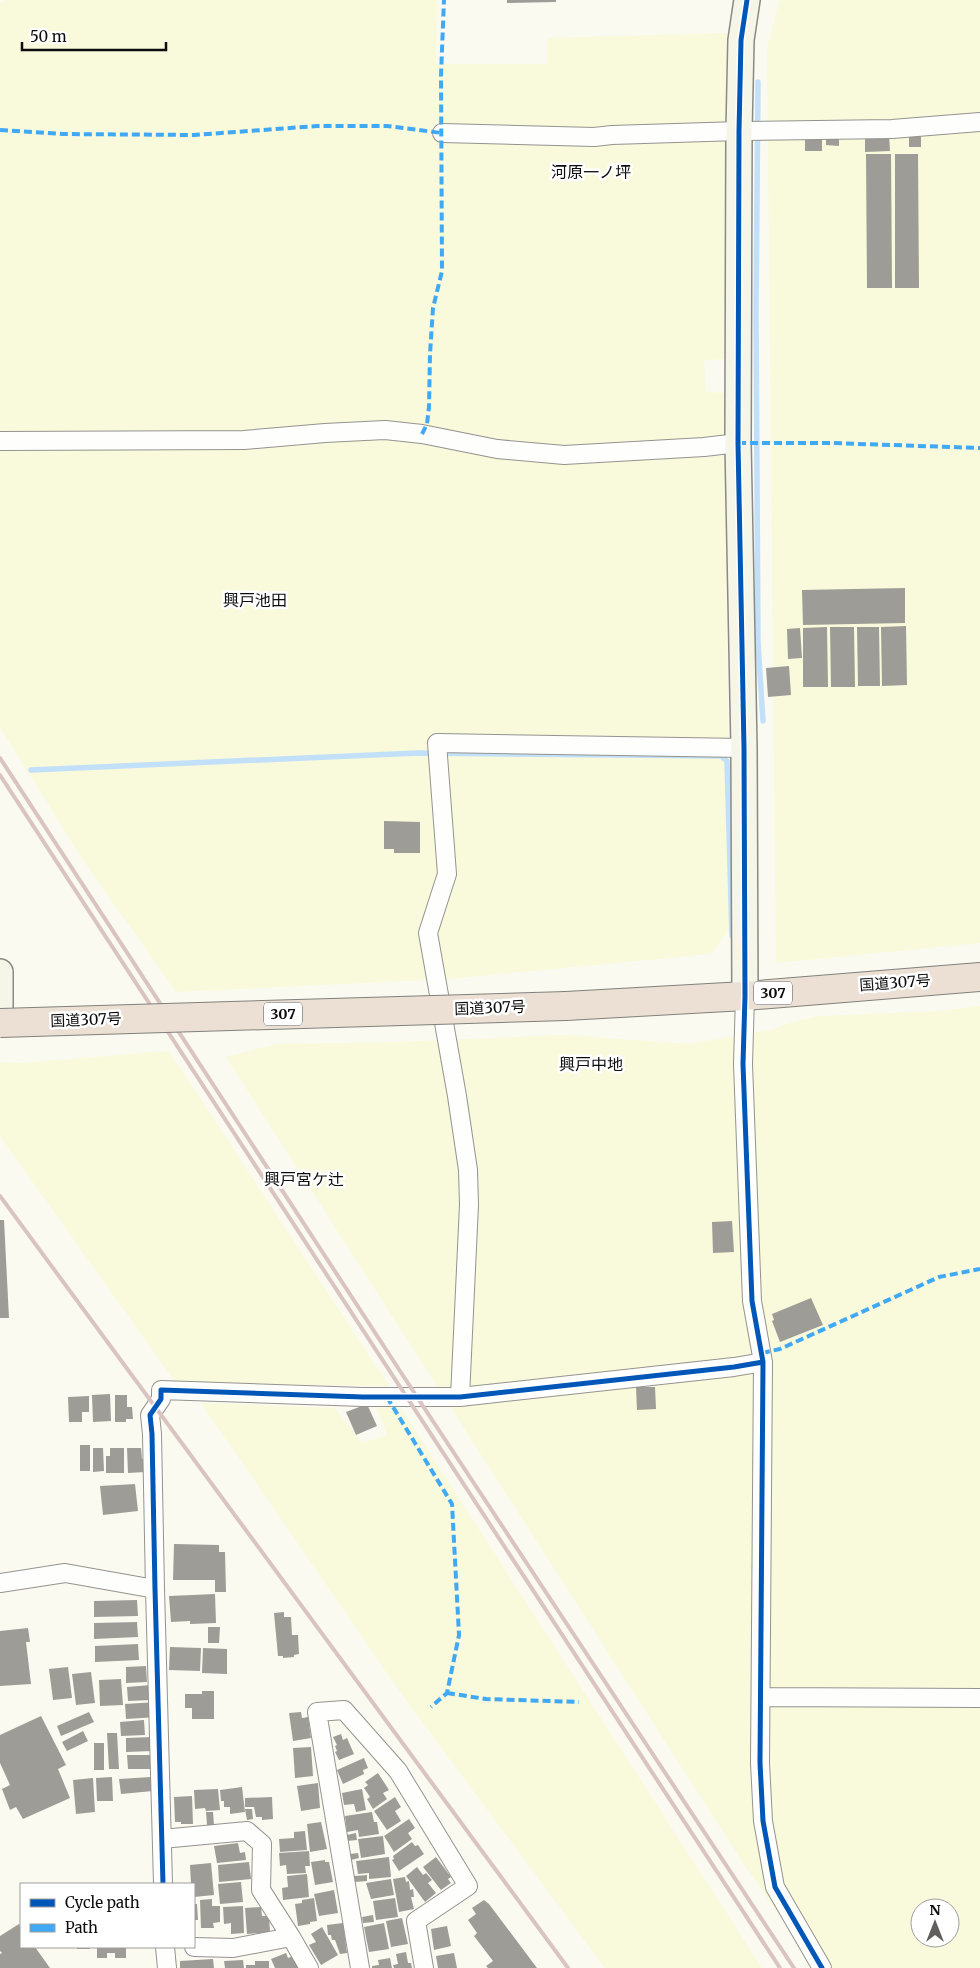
<svg xmlns="http://www.w3.org/2000/svg" width="980" height="1968" font-family="Merriweather,'Noto Sans JP',serif">
<style>
.farmland{fill:#f9f9db;fill-rule:evenodd}
.lines{fill:none;stroke-linecap:round;stroke-linejoin:round}
.stream{stroke:#c2e0f9;stroke-width:5.5}
.building{fill:#9e9c96}
.street-casing{stroke:#94938f;stroke-width:20}
.secondary-casing{stroke:#8a8a85;stroke-width:28}
.highway-casing{stroke:#81807c;stroke-width:30}
.street{stroke:#fefefd;stroke-width:18}
.secondary{stroke:#f5f5e8;stroke-width:25}
.highway{stroke:#ebe0d3;stroke-width:28}
.rail{stroke:#d9c4c1;stroke-width:4}
.highway-bridge-casing{stroke:#81807c;stroke-width:30;stroke-linecap:butt}
.highway-bridge{stroke:#ebe0d3;stroke-width:28}
.quiet{stroke:#3fa9f5;stroke-width:4;stroke-dasharray:8 4;stroke-linecap:butt}
.cycleway-casing{stroke:#fff;stroke-width:8}
.cycleway{stroke:#0057b8;stroke-width:5}
.labels{text-anchor:middle;stroke-width:5;stroke-linejoin:round;paint-order:stroke}
.shield{fill:#fff;stroke:#555;stroke-width:1}
.shield-label{font-size:14px;font-weight:bold;fill:#0c0c0c}
.street-label{font-size:15px;fill:#0c0c0c;stroke:#fff}
.neighbourhood-label{font-size:16px;fill:#0c0c0c;stroke:#fff}
</style>
<rect width="100%" height="100%" fill="#fbfaf0"/>
<path class="farmland" d="M6,0H437L436,64H547V38L727,33L726,359L704,360L706,392L725,393L730,928L711,954L448,979L176,992L83,860L0,727V2Z
M780,0H980V943L776,963L767,48Z
M980,1006V1968H816L745,1866L226,1057L277,1044L398,1042L563,1035L690,1044L774,1029L793,1022L819,1016L939,1011ZM920,1908H950V1938H920Z
M169,1051L389,1386L176,1383L0,1136V1062L25,1063Z
M201,1403L335,1408L362,1443L387,1435L377,1408L398,1404L762,1968H605L405,1699Z"/>
<g class="lines">
<path class="stream" d="M758,82L756,314L758,643L763,721
M31,770L418,753L721,756L727,761L732,936"/>
</g>
<path class="building" d="M507,0H556V2L507,3Z
M889,134L890,151L865,152V135Z
M909,135H921V147H909Z
M805,137H822V151H805Z
M826,137H839V146L826,145Z
M866,154H891L892,288H867Z
M895,154H918L919,288H895Z
M905,588V623L803,625L802,590Z
M906,626L907,685L882,686L881,627Z
M827,627L828,687H803V628Z
M830,627H854L855,687H831Z
M857,627H879L880,686H858Z
M800,628L802,658L788,659L787,629Z
M789,666L791,695L768,697L766,668Z
M384,821L420,822V853H394V849H384Z
M0,1220H4L9,1318H0Z
M732,1221L734,1252L713,1253L712,1222Z
M811,1298L823,1325L780,1342L772,1321L774,1320L772,1314Z
M636,1387H655L656,1409L637,1410Z
M110,1394L111,1421L93,1422L92,1395Z
M115,1395H127V1407H132L133,1419H126V1422H115Z
M89,1396V1412H82V1422H69L68,1397Z
M367,1404L377,1426L356,1435L346,1412Z
M80,1445H90V1471H80Z
M93,1448H103L104,1471L93,1472Z
M110,1448H124V1473H106V1456H110Z
M127,1448H141L142,1459H145V1472L128,1473Z
M135,1484L138,1511L103,1515L100,1486Z
M174,1544L219,1545V1552H225L226,1592H215V1580H173Z
M215,1594L216,1623L190,1624V1621L171,1622L169,1596Z
M137,1600L138,1616L94,1617V1601Z
M284,1612V1617H291L292,1635H298L299,1654L294,1655V1657L283,1658V1656H278L274,1613Z
M137,1622L138,1637L94,1639V1623Z
M208,1627H220L219,1643H208Z
M28,1628L30,1642H26L31,1684L0,1686V1631Z
M138,1644L139,1660L95,1662V1646Z
M170,1647L201,1648L200,1671L169,1670Z
M203,1648L227,1649V1674L202,1673Z
M146,1666L147,1682L126,1683V1667Z
M68,1667L72,1698L53,1700L49,1669Z
M91,1672L95,1703L76,1705L72,1674Z
M121,1679L123,1705L100,1706L99,1680Z
M151,1685L152,1700L128,1701L127,1687Z
M202,1691H214V1719H192V1708H185V1694H202Z
M157,1702L158,1717L126,1719L125,1704Z
M89,1712L94,1722L61,1736L57,1726Z
M301,1712L302,1718L308,1717L311,1738L293,1741L289,1713Z
M41,1716L66,1765L58,1769L70,1798L23,1819L16,1807L10,1810L2,1789L10,1785L0,1763V1735Z
M144,1720L145,1735L121,1736L120,1722Z
M83,1731L88,1741L67,1751L62,1742Z
M107,1733H117L119,1769H109Z
M341,1734L343,1740L347,1738L354,1754L339,1760L335,1752L337,1751L335,1746L337,1745L333,1737Z
M152,1737L153,1751L126,1752V1738Z
M94,1743H104V1770H94Z
M311,1747L313,1776L295,1778L293,1748Z
M127,1755H154V1769H128Z
M364,1758L368,1768L363,1770L364,1774L343,1784L337,1770Z
M378,1773L389,1790L383,1793L387,1799L373,1809L367,1799L370,1797L364,1788L368,1785L365,1782Z
M112,1777L113,1801H97L96,1778Z
M151,1777L153,1791L121,1794L119,1779Z
M93,1778L95,1812L76,1814L73,1780Z
M318,1783L320,1808L301,1811L297,1786Z
M242,1787L245,1812L230,1814V1807H224V1801H221L220,1790Z
M218,1789L220,1810L206,1811L205,1808L195,1809L194,1790Z
M362,1789L366,1810L356,1812L354,1804L344,1805L342,1793Z
M192,1796L193,1824H181V1822H175L174,1797Z
M272,1797L273,1819L262,1820V1817H256L254,1807H245V1798Z
M395,1797L401,1807L395,1811L401,1821L387,1830L374,1811Z
M245,1809H252L253,1819L247,1820Z
M206,1812H213L214,1825H207Z
M372,1812L374,1822H377L379,1834L359,1837L358,1830L347,1832L345,1816Z
M409,1819L415,1828L408,1833L412,1839L394,1852L384,1836Z
M321,1822L327,1849L310,1852L307,1824Z
M305,1831L307,1850L280,1852L279,1839L294,1838V1832Z
M356,1833L357,1840L347,1841V1835Z
M383,1836L385,1854L361,1858L358,1839Z
M412,1842L415,1846L418,1845L424,1854L399,1871L392,1860L394,1859L393,1856Z
M238,1843L240,1853L245,1852L246,1860L217,1863L214,1846Z
M309,1851L310,1866H305L306,1873L287,1874L286,1865L280,1866L279,1853Z
M358,1853L359,1858L351,1860L350,1854Z
M389,1857L391,1877L369,1879V1873L358,1874L356,1861Z
M436,1857L451,1877L448,1879L451,1883L441,1890L423,1867Z
M325,1860V1862H329L333,1882L315,1885L311,1862Z
M249,1862L251,1879L219,1882L218,1865Z
M211,1863L214,1895L194,1897V1884H191L190,1865Z
M417,1867L423,1875L426,1873L432,1880L428,1883L436,1893L425,1902L406,1876Z
M307,1874L309,1897L283,1900L282,1888L288,1887L287,1876Z
M367,1875V1881L355,1882L354,1876Z
M405,1877L406,1882L409,1881L410,1890L413,1889L414,1897H411L414,1909L399,1912L393,1879Z
M391,1879L394,1895L371,1899L366,1883Z
M241,1882L243,1902L220,1904L218,1884Z
M334,1890L338,1913L319,1916L314,1894Z
M314,1898L317,1921L310,1922V1924L298,1926L295,1904L302,1903V1900Z
M395,1898L398,1917L376,1920L373,1901Z
M212,1899V1906H220V1922L213,1923L214,1928H201L200,1900Z
M484,1900L489,1904L537,1968H488L486,1966L493,1961L474,1936L477,1933L468,1920L476,1914L472,1908Z
M194,1904H197L198,1920H194Z
M243,1906L244,1933L231,1934V1923L224,1924L223,1907Z
M261,1907L262,1916H269L270,1932L247,1934L245,1908Z
M373,1915L374,1922L363,1923L362,1917Z
M402,1918L408,1944L391,1947L386,1921Z
M343,1923L347,1953L340,1954L335,1940H332L331,1935H328L327,1925Z
M384,1923L389,1949L369,1952L364,1927Z
M19,1924L21,1928V1947H35L50,1968H0V1954L2,1953L0,1951V1936Z
M447,1926L451,1946L434,1950L431,1929Z
M322,1927L338,1955L321,1965L309,1945L316,1942L311,1934Z
M77,1947H90V1949H77Z
M97,1947H126V1958H115V1953H107V1958H97Z
M406,1952L408,1963H411L412,1968H394L393,1965L398,1964L396,1954Z
M286,1953L288,1958L293,1956L298,1968H275L271,1959Z
M454,1953L457,1968H438L436,1956Z
M390,1958L392,1968H372V1966L379,1965L378,1960Z
M213,1959L214,1968H180V1961Z
M243,1960L244,1968H225L224,1961Z
M255,1961H269V1968H246V1965H255Z"/>
<g class="lines">
<defs>
<path id="street" d="M442,133L594,137L612,135L739,131L892,129L980,122
M0,441L244,440L325,433L385,430L422,434L497,449L564,455L704,447L738,443
M745,996L743,1064L752,1301L763,1362L760,1763L763,1821L775,1887L822,1968
M460,1397L469,1205L468,1170L457,1096L428,933L447,874L437,743L744,748
M0,1583L65,1573L155,1589
M761,1697L980,1698
M162,1839L247,1831L262,1844L261,1890L291,1937
M163,1884L155,1589L152,1434L150,1415L161,1399V1390L363,1397H460L734,1367L763,1362
M165,1947L167,1968
M194,1947L233,1948L291,1937L309,1968
M360,1968L317,1712L344,1710L398,1771L468,1886L416,1921L424,1968"/>
<path id="secondary" d="M0,972V1023
M745,996L744,748L738,443L739,131L741,40L747,0"/>
<path id="highway" d="M566,1006L745,996L980,977"/>
</defs>
<use href="#street" class="street-casing"/>
<use href="#secondary" class="secondary-casing"/>
<use href="#highway" class="highway-casing"/>
<use href="#street" class="street"/>
<use href="#secondary" class="secondary"/>
<use href="#highway" class="highway"/>
<path class="rail" d="M0,758L417,1397L794,1968
M0,775L780,1968
M0,1196L568,1968"/>
<defs>
<path id="highway-bridge" d="M0,1023L566,1006"/>
</defs>
<use href="#highway-bridge" class="highway-bridge-casing"/>
<use href="#highway-bridge" class="highway-bridge"/>
<path class="quiet" d="M0,130L63,134L194,135L317,126H387L442,133
M422,434L427,424L429,407L430,354L433,308L442,271L441,75L444,0
M738,443H832L980,448
M762,1353L780,1349L939,1277L980,1269
M387,1397L452,1504L459,1635L447,1693L431,1707
M447,1693L486,1699L579,1702"/>
<defs>
<path id="cycleway" d="M747,0L741,40L739,131L738,443L744,748L745,996L743,1064L752,1301L763,1362L760,1763L763,1821L775,1887L822,1968
M163,1884L155,1589L152,1434L150,1415L161,1399V1390L363,1397H460L734,1367L763,1362"/>
</defs>
<use href="#cycleway" class="cycleway-casing"/>
<use href="#cycleway" class="cycleway"/>
</g>
<g class="labels">
<g class="shield">
<rect x="754" y="981.5" width="38" height="23" rx="4"/>
<rect x="264" y="1002.5" width="38" height="23" rx="4"/>
</g>
<g class="shield-label">
<text x="773" y="998">307</text>
<text x="283" y="1019">307</text>
</g>
<g class="street-label">
<text transform="translate(895 983) rotate(-4)" y="5">国道307号</text>
<text transform="translate(490 1008) rotate(-2)" y="5">国道307号</text>
<text transform="translate(86 1020) rotate(-2)" y="5">国道307号</text>
</g>
<g class="neighbourhood-label">
<text x="591" y="178">河原一ノ坪</text>
<text x="255" y="606">興戸池田</text>
<text x="591" y="1070">興戸中地</text>
<text x="304" y="1185">興戸宮ケ辻</text>
</g>
</g>
<rect x="20" y="1883" width="175" height="65" fill="#ffffff" stroke="#9e9e9e"/>
<rect x="30" y="1899" width="25" height="8" fill="#0057b8" stroke="#9e9e9e"/>
<text x="65" y="1908" font-size="15" fill="#0c0c0c">Cycle path</text>
<rect x="30" y="1924" width="25" height="8" fill="#3fa9f5" stroke="#9e9e9e"/>
<text x="65" y="1933" font-size="15" fill="#0c0c0c">Path</text>
<g transform="translate(935 1923)"><circle r="24" fill="#ffffff" stroke="#9e9e9e"/>
<path d="M0-4L9 19L0 12L-9 19Z" fill="#605f5c"/>
<text y="-8" font-size="14" font-weight="bold" text-anchor="middle" fill="#0c0c0c">N</text>
</g>
<path d="M22 42v8h144v-8" fill="none" stroke="#0c0c0c" stroke-width="2.5"/>
<text x="30" y="42" font-size="15" fill="#0c0c0c" stroke="#ffffff" stroke-width="4" paint-order="stroke">50 m</text>
</svg>
